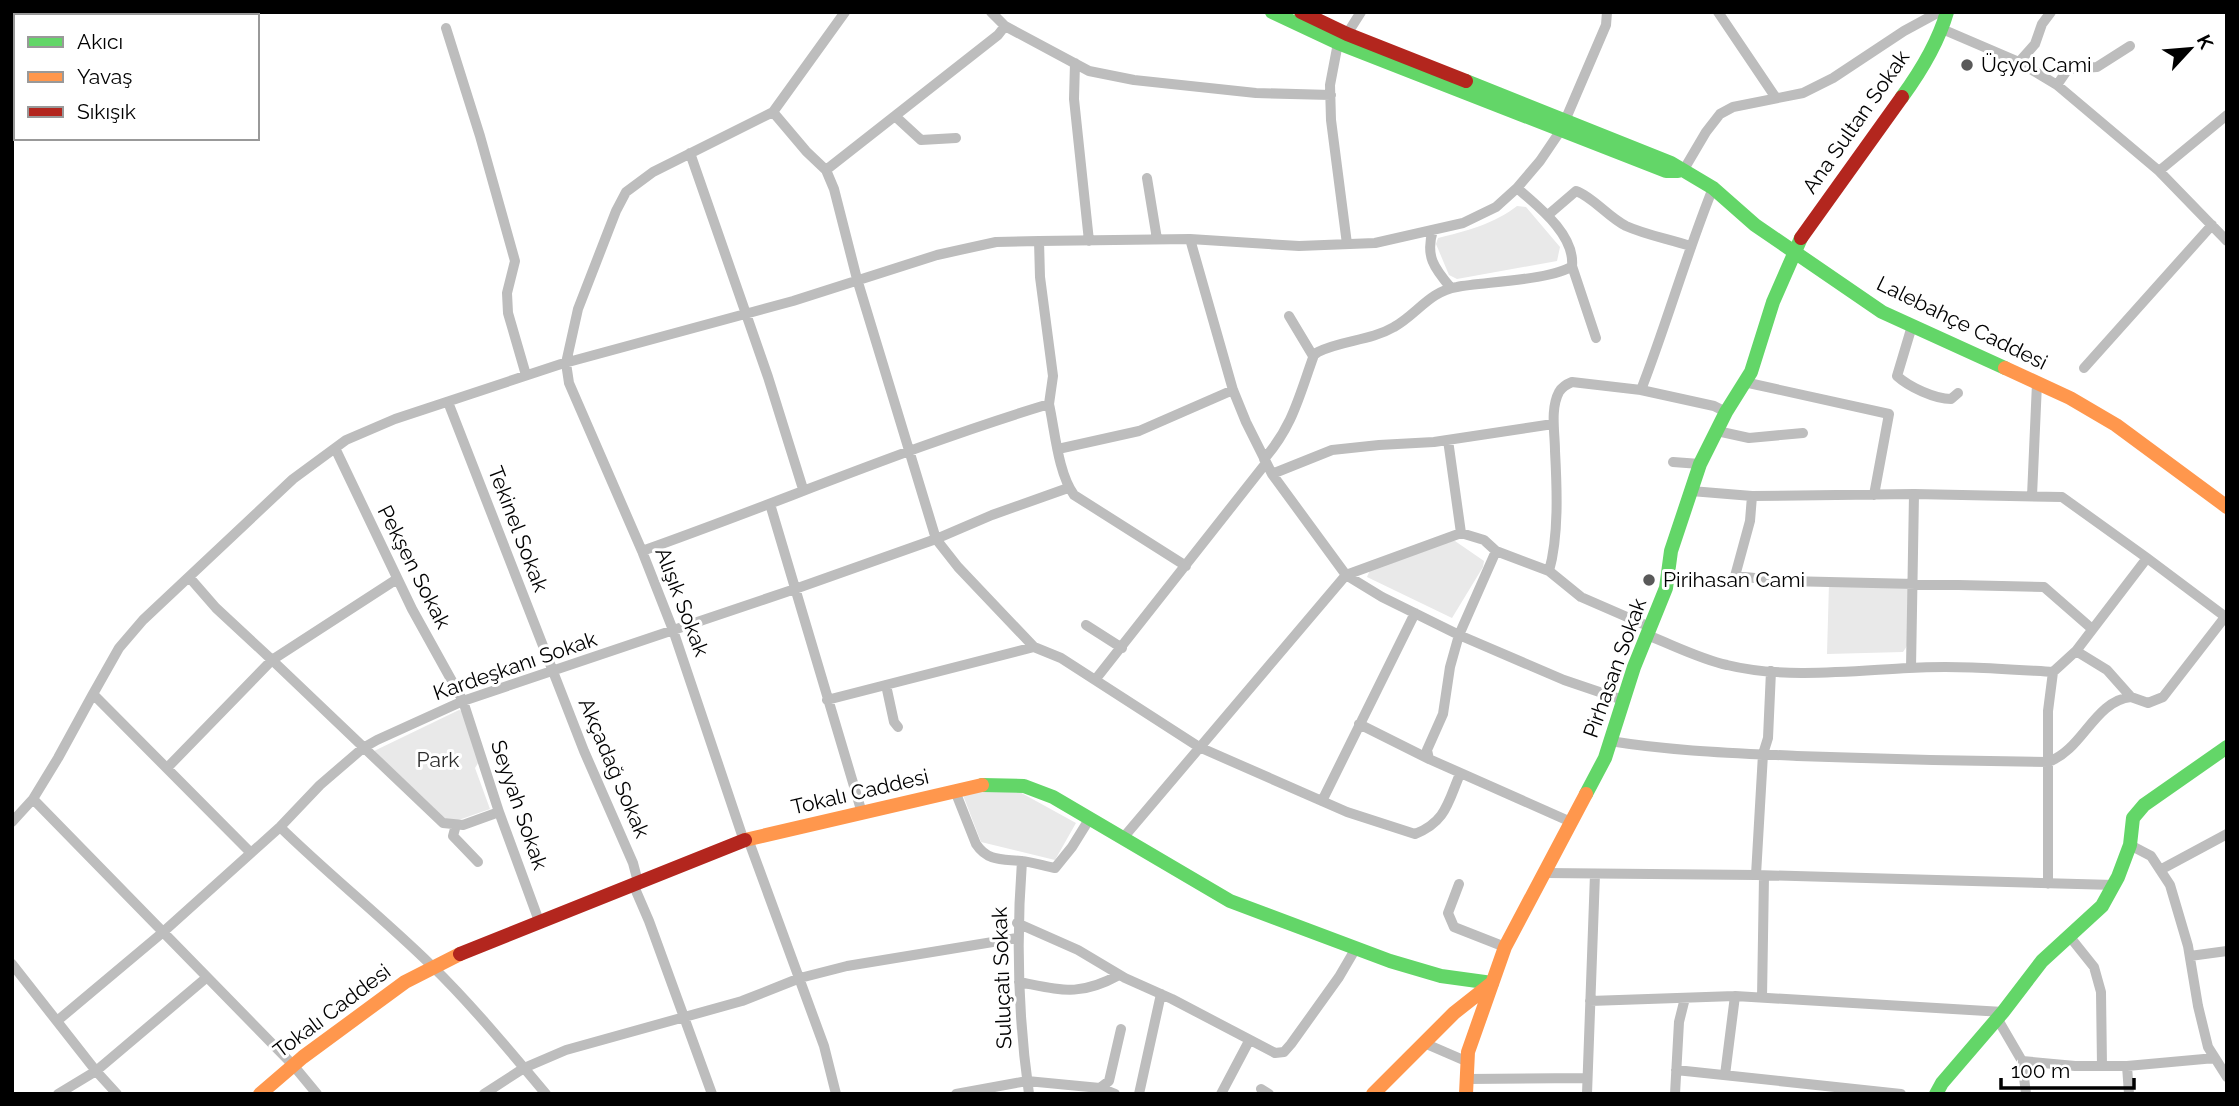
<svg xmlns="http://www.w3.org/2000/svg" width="2239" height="1106" font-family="Raleway,sans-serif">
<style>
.green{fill:#e9e9e9}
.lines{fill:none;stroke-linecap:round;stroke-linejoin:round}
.street{stroke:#bdbdbd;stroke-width:10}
.fast{stroke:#63d668;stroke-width:14}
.slow{stroke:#ff974d;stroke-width:14}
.jam{stroke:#b3261e;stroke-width:14}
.poi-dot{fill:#595959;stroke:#fff;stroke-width:2.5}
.labels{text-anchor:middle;stroke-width:6;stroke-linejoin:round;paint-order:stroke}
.poi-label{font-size:21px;fill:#000;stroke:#fff;text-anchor:start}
.street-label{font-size:21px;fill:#000;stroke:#fff}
.park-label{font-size:21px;fill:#2e2e2e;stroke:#fff}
</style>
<rect width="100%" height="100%" fill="#fff"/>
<path class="green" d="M1517,206L1526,207L1560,247L1557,261L1457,279L1449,275L1436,244L1438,238C1464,232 1496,223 1517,206Z
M1449,541H1455L1484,561L1483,567L1452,618L1367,577L1370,570Z
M1829,583L1908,588L1907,646L1903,652L1827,654Z
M459,710L462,711L480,760L475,768L490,809L450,823L374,751Z
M987,789L1016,790L1076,823L1055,860L981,842L963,795Z"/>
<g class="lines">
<path class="street" d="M991,12L1005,26
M1718,12L1776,98
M446,28L480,136L515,261L507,293L508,313L526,375
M1942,29L2019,62L2057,85L2159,171L2227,241
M1347,34L1361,12
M1338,43L1330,85L1331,120L1347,244
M2019,62L2035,44L2042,24L2051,12
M1075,63L1074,99L1089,241
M2057,85L2068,69L2097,67L2130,46
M773,112L806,151L826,170L834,189L857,279L936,539L958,567L1034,647
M896,117L921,140L956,138
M690,153L768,377L803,489
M826,170L998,35L1005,26L1089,71L1134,80L1256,93L1331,95
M1683,171L1706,132L1720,114L1733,107L1803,93L1833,78L1904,31L1939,12
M2159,171L2227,115
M1147,178L1157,239
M1548,215L1576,191C1593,197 1608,217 1626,226C1646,235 1669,239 1690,246
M1433,230C1425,256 1434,268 1451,288
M1190,239L1233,390L1246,422L1272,474L1346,575L1382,597L1459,635L1564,680L1623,700
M1039,241L1190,239L1299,246L1375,243L1463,223L1496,207L1517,188L1540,161L1561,130L1606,25L1607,12
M1572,266L1596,338
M1289,316L1313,356
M1912,326L1897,376C1909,387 1935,399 1951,399L1958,393
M2084,368L2212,225
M1744,382L1889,414L1874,495
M1641,390C1667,323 1686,255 1713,188
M448,402L584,751L633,863L638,882
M1049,404C1055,431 1058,473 1074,495L1186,566
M1717,431L1749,438L1803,433
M1448,440L1461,533
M335,448L412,609L463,701L499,812L539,921
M1058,449L1139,431L1233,390
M1264,459C1293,426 1299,396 1314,355L1318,352C1342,340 1370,341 1394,327C1416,315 1430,291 1457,287C1483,282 1553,280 1572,266C1575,235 1539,207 1517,188
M1673,462L1700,464
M1272,474L1332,450L1379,445L1434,442L1553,424
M1691,491L1752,496L1914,494L2062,497L2147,558L2227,618
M1752,496L1750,521L1735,576L1786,581L2044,587L2091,628
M2032,496L2037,383
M770,504L862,813
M1496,551L1459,635L1450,667L1443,714L1427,750L1429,759L1571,822
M1549,571C1559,536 1557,488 1555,451C1555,433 1550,409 1559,392C1562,387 1567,384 1572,382L1641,390L1714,406L1726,412
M397,579L272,660L443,823L463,825L499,812
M1086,625L1122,648
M1647,635C1673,645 1700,659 1727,665C1784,679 1851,671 1909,668C1957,665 2005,669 2053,672
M2076,651L2107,670L2131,697L2148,703L2163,697L2225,617
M1911,668L1914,494
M1095,680L1266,463
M886,685L894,722L898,727
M93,694L58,758L33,799L293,1065L317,1094
M827,700L1034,647L1061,658L1199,747L1347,812L1415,834C1446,822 1448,802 1460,774
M1359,724L1429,759
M1610,741C1671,751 1734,753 1797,756C1881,759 1964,761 2048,762C2083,750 2094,701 2131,697
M167,768L272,660L216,608L189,577
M955,791L976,844C988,862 1003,859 1021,861C1033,862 1044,866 1055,868L1072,847L1090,818
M1322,801L1415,613
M12,822L33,799
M456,825L453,836L478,862
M280,827C329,875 382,917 431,965C472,1005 509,1050 546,1094
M1123,838L1346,575L1461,533L1484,540L1496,551L1549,571L1581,597L1650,627
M748,839L824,1046L836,1094
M744,841L673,630L642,551L569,383L566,363L578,309L616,211L626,192L653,172L773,112L845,12
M2130,845L2151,856L2170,885L2188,946L2198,1006L2208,1047L2227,1077
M251,853L93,694L119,648L143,620L293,479L346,440L395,419L561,364L793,301L937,255L996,242L1039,241L1040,277L1053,376L1049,404C910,446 778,503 642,551
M1022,861C1016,939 1018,1016 1029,1094
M2160,870L2227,834
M1545,873L1756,875L2114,885
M1756,875L1763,754L1768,738L1771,671
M633,884L649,921L712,1094
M1459,884L1448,913L1454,927L1505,947
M2048,884V711L2053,672L2076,651L2147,558
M1017,923L1078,950L1125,978L1172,999L1275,1053L1284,1052L1291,1044L1339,977L1356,948
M2070,937L2094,967L2101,992L2102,1066
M2190,956L2227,951
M12,964L96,1071L117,1094
M1019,982C1061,990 1079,997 1119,975
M1762,998L1764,876
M1590,1001L1735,996
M1997,1018L2022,1061L2075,1066H2127L2215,1058
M57,1021L162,933L280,827L320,785L363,748L377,740L463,701L795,589L936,539L992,515L1068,488
M1424,1043L1468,1062
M2022,1061L2026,1094
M2127,1066L2129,1094
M1676,1070L1901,1094
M1725,1075L1735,996L2003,1012
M1467,1079L1587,1078
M1100,1088L1115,1094
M1261,1089L1269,1094
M58,1094L96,1071L206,978
M484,1094L524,1068L566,1050L742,1001L800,978L847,966L1017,938
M956,1094L1027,1081L1100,1088L1109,1081L1121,1029
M1139,1094L1161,994
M1221,1094L1249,1041
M1587,1094L1595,874
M1675,1094L1679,1022L1685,998"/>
<path class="fast" d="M1272,12L1338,43L1666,171H1678
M1466,81L1671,163L1713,188L1755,225L1882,312L2005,368
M1902,97C1921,71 1938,43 1947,12
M982,785L1024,786L1053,797L1230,901L1390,961L1441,976L1492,983
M1586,794L1605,758L1634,667L1666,588L1671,551L1700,464L1726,412L1751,372L1773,302L1801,238
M1936,1094L1942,1083L2003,1012L2042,961L2102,906L2118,877L2130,845L2133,818L2144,805L2227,747"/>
<path class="slow" d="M2005,368L2070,398L2116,425L2227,507
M745,840L982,785
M260,1094L303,1057L405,982L460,954
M1373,1094L1454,1013L1492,983
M1466,1094L1468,1052L1505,947L1586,794"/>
<path class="jam" d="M1301,12L1347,34L1466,81
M1801,238L1902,97
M460,954L745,840"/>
</g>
<g class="poi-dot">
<circle cx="1967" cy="65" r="7"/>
<circle cx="1649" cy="580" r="7"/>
</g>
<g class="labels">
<g class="poi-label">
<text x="1981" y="72">Üçyol Cami</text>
<text x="1663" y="587">Pirihasan Cami</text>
</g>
<g class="street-label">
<text transform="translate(1856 122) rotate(-55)" y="7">Ana Sultan Sokak</text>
<text transform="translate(1962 323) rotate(26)" y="7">Lalebahçe Caddesi</text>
<text transform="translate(518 529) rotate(69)" y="7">Tekinel Sokak</text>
<text transform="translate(414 567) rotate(63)" y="7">Pekşen Sokak</text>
<text transform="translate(682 602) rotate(69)" y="7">Alışık Sokak</text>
<text transform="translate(515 666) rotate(-19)" y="7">Kardeşkanı Sokak</text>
<text transform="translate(1615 668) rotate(-70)" y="7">Pirhasan Sokak</text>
<text transform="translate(614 768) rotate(67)" y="7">Akçadağ Sokak</text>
<text transform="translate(860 792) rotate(-13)" y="7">Tokalı Caddesi</text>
<text transform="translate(519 805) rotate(71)" y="7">Seyyah Sokak</text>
<text transform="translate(1002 978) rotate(-92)" y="7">Suluçatı Sokak</text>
<text transform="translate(332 1011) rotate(-37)" y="7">Tokalı Caddesi</text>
</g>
<g class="park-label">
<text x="438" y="767">Park</text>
</g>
</g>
<rect width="2239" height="1106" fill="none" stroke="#000000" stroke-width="28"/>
<rect x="14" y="14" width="245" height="126" fill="#ffffff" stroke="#999999" stroke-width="2"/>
<rect x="28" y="37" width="35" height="10" fill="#63d668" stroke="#999999" stroke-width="2"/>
<text x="77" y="49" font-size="21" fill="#000000">Akıcı</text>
<rect x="28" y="72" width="35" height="10" fill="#ff974d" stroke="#999999" stroke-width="2"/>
<text x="77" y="84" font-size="21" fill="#000000">Yavaş</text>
<rect x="28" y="107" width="35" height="10" fill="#b3261e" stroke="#999999" stroke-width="2"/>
<text x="77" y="119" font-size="21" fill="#000000">Sıkışık</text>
<g transform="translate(2190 49) rotate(64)" stroke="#ffffff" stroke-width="5" paint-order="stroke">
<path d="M0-5L12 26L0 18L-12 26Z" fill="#000000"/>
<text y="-10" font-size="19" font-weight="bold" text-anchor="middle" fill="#000000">K</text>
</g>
<path d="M2001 1078v10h133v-10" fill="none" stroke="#000000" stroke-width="3.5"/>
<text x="2011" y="1078" font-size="21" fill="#000000" stroke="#ffffff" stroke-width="5" paint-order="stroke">100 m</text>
</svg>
